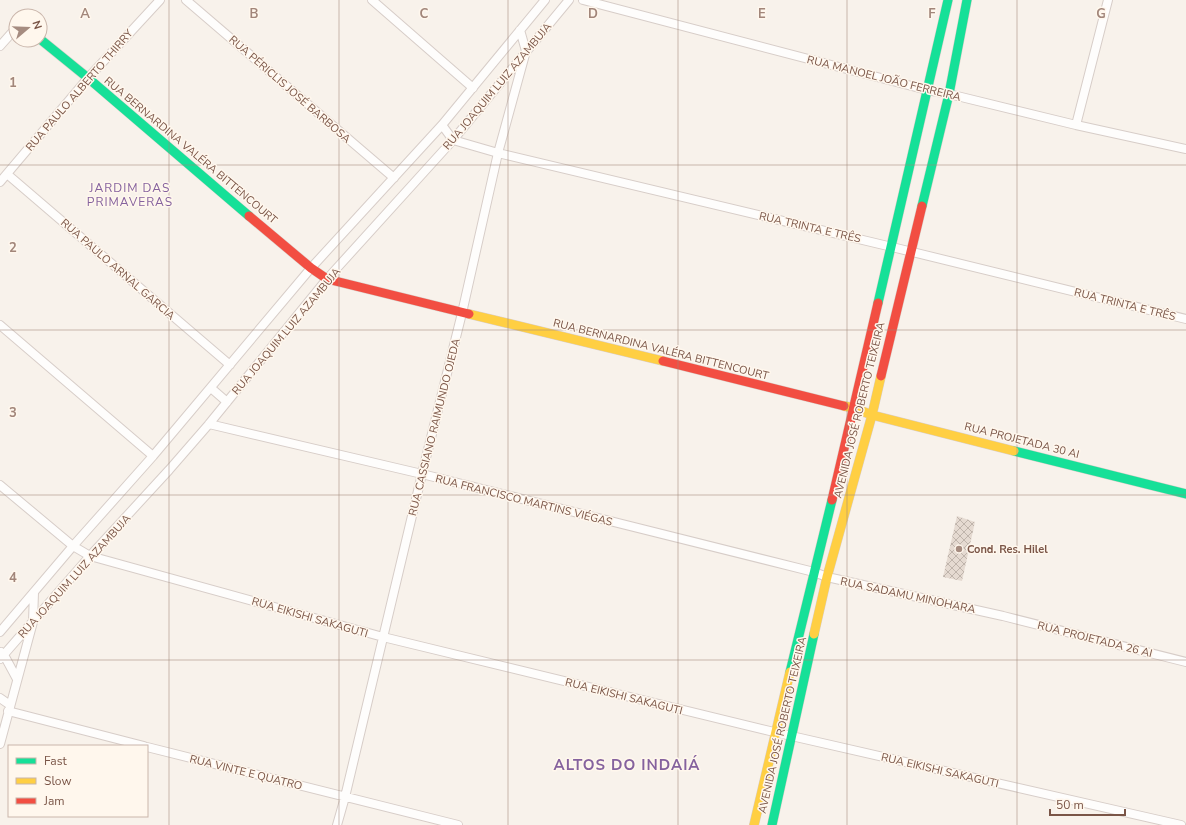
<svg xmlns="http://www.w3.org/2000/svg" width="1186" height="825" font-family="'Nunito Sans',sans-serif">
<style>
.building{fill:url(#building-cross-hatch)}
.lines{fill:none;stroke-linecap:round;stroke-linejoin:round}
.street-casing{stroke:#d7cdc8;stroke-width:10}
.fast-casing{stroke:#d9cec8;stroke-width:10}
.slow-casing{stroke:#d9cec8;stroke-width:10}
.jam-casing{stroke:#d9cec8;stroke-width:10}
.street{stroke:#fefdfc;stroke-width:8}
.fast{stroke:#16e098;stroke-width:9}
.slow{stroke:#ffcf43;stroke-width:9}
.jam{stroke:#f24e42;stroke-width:9}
.grid{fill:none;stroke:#a2867a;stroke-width:1;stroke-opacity:0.55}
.poi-dot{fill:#a68c80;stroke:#fff7ed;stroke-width:1.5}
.labels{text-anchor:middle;stroke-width:3;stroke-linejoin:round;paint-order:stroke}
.street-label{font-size:11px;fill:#7a5547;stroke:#fff7ed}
.poi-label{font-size:11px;font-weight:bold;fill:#7a5547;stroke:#fff7ed;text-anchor:start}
.neighbourhood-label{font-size:12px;letter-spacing:1px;fill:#85629e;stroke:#fff7ed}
.district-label{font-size:15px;font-weight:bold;letter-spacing:1px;fill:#85629e;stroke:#fff7ed}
.grid-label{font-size:13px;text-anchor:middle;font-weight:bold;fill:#a2867a;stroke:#fff7ed;stroke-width:3;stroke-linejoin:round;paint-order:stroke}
</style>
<defs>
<pattern id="building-cross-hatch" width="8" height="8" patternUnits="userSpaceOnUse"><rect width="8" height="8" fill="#e5dad1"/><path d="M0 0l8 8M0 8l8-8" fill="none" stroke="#bfb4ab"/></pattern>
</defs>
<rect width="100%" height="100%" fill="#f8f2eb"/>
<path class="building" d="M957,516L975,522L962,581L943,577Z"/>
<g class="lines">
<defs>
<path id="street" d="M186,0L394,178
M372,0L473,88
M583,0L927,90L949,94L1076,125L1186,149
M0,46L16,28
M442,125L453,140L498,153L892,247L1186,319
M1076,125L1108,0
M7,174L230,365
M0,182L88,78L160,0
M0,325L153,456
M211,388L227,402
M209,424L422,474L814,572L827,577L1003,616L1186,662
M0,485L73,546L90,556L383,637L774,732L1181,825
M0,632L73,546L153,456L311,268L442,125L545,0
M1,652L4,655L17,679
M0,659L90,556L169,470L209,424L327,279L453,140L569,0
M0,698L10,705
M8,711L144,746
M0,744L33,622L34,592
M147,747L458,825
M337,825L345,797L422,474L462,313L498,153L526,51L520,30"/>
<path id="fast" d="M40,39L88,78L249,216
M922,206L949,94L967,0
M878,303L948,0
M1014,451L1186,494
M790,672L832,500
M772,825L814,634"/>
<path id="slow" d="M469,314L663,361
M844,406L854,408L872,415L1014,451
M814,634L827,577L872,415L881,376
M754,825L790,672"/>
<path id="jam" d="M249,216L311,268L327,279L469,314
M663,361L844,406
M881,376L922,206
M832,500L878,303"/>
</defs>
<use href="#street" class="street-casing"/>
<use href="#fast" class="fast-casing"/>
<use href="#slow" class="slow-casing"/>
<use href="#jam" class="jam-casing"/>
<use href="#street" class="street"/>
<use href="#fast" class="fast"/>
<use href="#slow" class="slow"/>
<use href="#jam" class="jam"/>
</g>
<path class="grid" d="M169,0V825M339,0V825M508,0V825M678,0V825M847,0V825M1017,0V825M0,165H1186M0,330H1186M0,495H1186M0,660H1186"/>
<circle class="poi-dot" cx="959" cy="549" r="4"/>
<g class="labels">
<g class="street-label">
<text transform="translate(884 78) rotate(14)" y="4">RUA MANOEL JOÃO FERREIRA</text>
<text transform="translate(497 86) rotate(-50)" y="4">RUA JOAQUIM LUIZ AZAMBUJA</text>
<text transform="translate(290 89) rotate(41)" y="4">RUA PÉRICLIS JOSÉ BARBOSA</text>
<text transform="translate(79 90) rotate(-49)" y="4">RUA PAULO ALBERTO THIRRY</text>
<text transform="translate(191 150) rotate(40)" y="4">RUA BERNARDINA VALÉRA BITTENCOURT</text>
<text transform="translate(810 227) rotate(13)" y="4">RUA TRINTA E TRÊS</text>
<text transform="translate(118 269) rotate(41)" y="4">RUA PAULO ARNAL GARCIA</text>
<text transform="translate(1125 304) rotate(14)" y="4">RUA TRINTA E TRÊS</text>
<text transform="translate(286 331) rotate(-50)" y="4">RUA JOAQUIM LUIZ AZAMBUJA</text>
<text transform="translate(661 349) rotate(14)" y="4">RUA BERNARDINA VALÉRA BITTENCOURT</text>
<text transform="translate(859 410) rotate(-76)" y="4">AVENIDA JOSÉ ROBERTO TEIXEIRA</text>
<text transform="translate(434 427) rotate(-76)" y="4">RUA CASSIANO RAIMUNDO OJEDA</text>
<text transform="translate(1022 440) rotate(14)" y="4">RUA PROJETADA 30 AI</text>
<text transform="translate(524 500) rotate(14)" y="4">RUA FRANCISCO MARTINS VIÉGAS</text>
<text transform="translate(74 576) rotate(-48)" y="4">RUA JOAQUIM LUIZ AZAMBUJA</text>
<text transform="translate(908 595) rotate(12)" y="4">RUA SADAMU MINOHARA</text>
<text transform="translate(310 617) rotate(16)" y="4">RUA EIKISHI SAKAGUTI</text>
<text transform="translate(1095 639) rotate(14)" y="4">RUA PROJETADA 26 AI</text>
<text transform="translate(624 696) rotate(14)" y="4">RUA EIKISHI SAKAGUTI</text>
<text transform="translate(782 725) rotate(-77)" y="4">AVENIDA JOSÉ ROBERTO TEIXEIRA</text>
<text transform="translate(940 770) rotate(13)" y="4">RUA EIKISHI SAKAGUTI</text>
<text transform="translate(246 772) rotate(14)" y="4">RUA VINTE E QUATRO</text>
</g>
<g class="poi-label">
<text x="967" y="553">Cond. Res. Hilel</text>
</g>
<g class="neighbourhood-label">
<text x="130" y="192">JARDIM DAS<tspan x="130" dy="14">PRIMAVERAS</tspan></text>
</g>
<g class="district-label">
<text x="627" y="770">ALTOS DO INDAIÁ</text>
</g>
</g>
<g class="grid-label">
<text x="85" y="18">A</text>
<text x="254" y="18">B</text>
<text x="424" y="18">C</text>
<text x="593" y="18">D</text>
<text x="762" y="18">E</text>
<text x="932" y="18">F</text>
<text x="1101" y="18">G</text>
<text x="13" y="87">1</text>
<text x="13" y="252">2</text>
<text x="13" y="417">3</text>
<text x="13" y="582">4</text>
</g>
<rect x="8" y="745" width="140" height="72" fill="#fff7ed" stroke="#cab6ab"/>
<rect x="16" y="758" width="20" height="6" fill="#16e098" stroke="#cab6ab"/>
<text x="44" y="765" font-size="12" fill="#7a5547">Fast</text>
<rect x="16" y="778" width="20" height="6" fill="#ffcf43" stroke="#cab6ab"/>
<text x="44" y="785" font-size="12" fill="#7a5547">Slow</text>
<rect x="16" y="798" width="20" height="6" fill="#f24e42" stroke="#cab6ab"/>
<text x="44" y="805" font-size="12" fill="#7a5547">Jam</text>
<g transform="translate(28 28) rotate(71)"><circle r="19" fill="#fff7ed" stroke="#cab6ab"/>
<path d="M0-3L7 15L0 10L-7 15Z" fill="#a68c80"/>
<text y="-6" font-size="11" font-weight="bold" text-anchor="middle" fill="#7a5547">N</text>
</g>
<path d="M1050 809v6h75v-6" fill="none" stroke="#7a5547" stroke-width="2"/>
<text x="1056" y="809" font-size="12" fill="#7a5547" stroke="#fff7ed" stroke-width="3" paint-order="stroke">50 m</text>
</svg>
